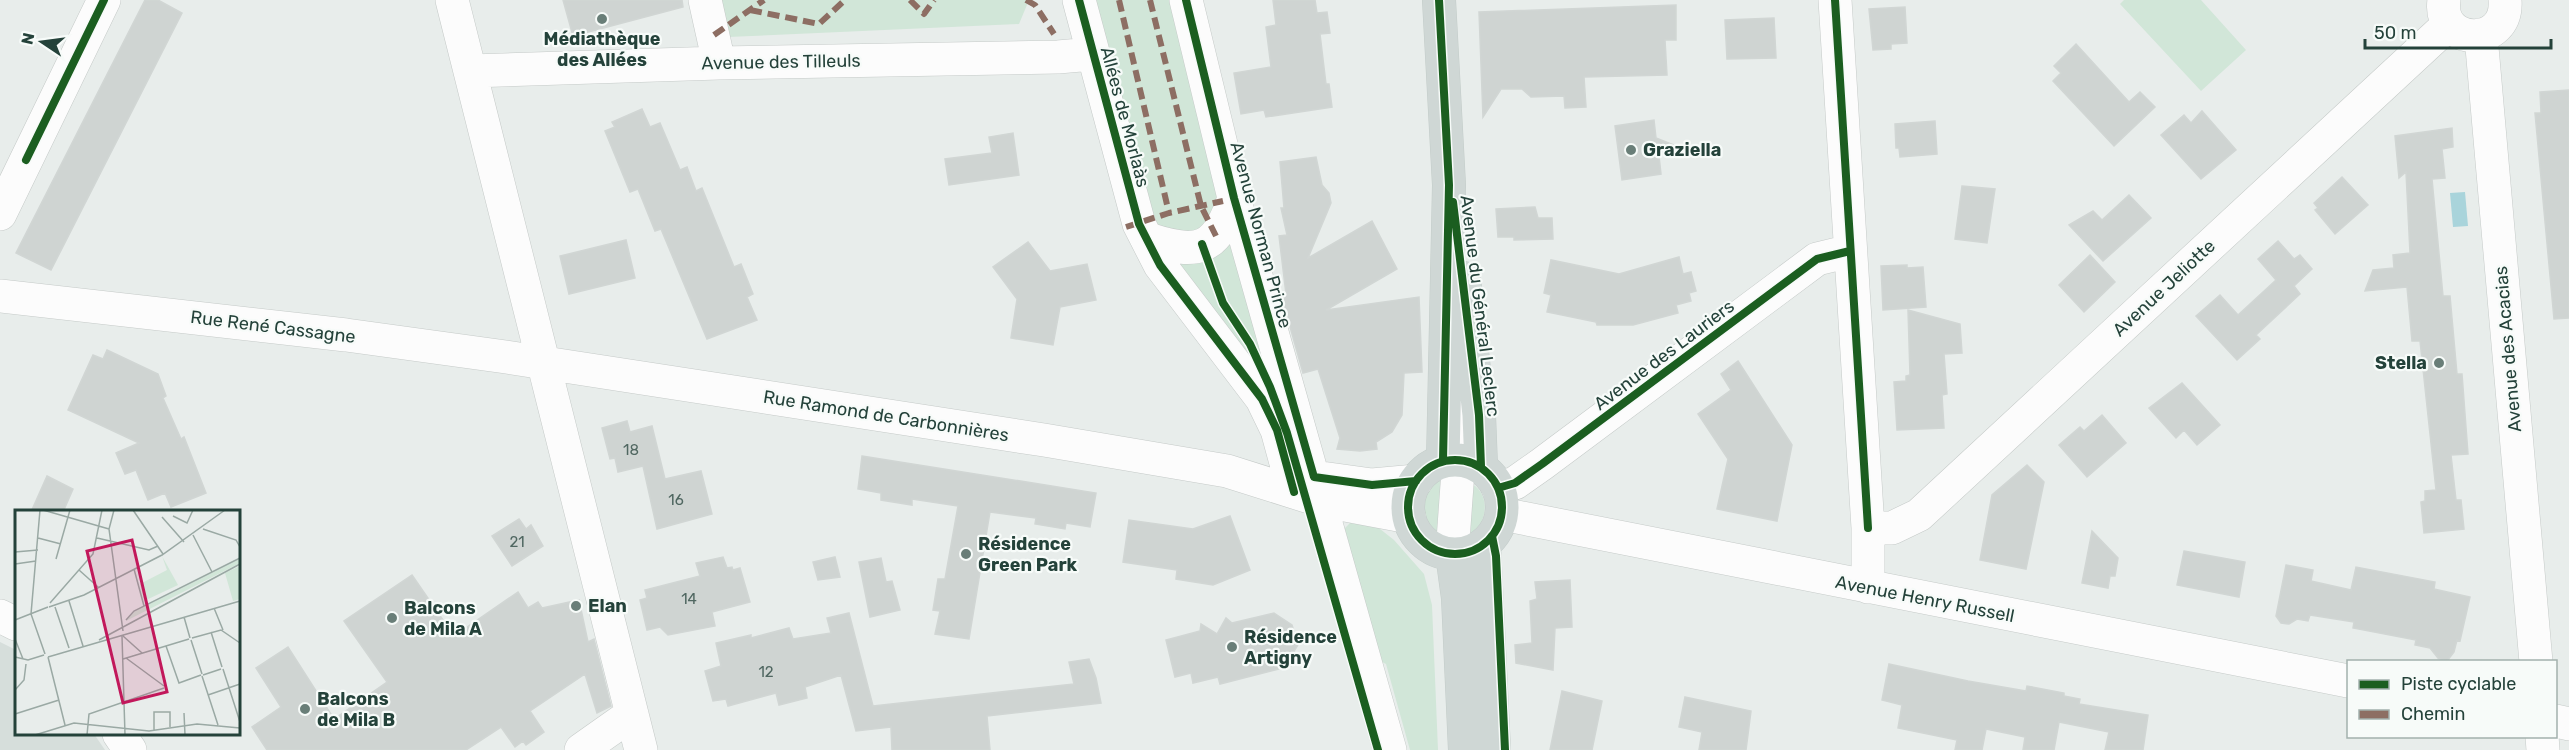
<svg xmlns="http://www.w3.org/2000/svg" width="2569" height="750" font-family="Rubik,sans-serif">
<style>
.built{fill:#d6dedb}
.green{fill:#d1e6d8}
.water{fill:#a9d4db}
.building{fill:#cfd4d2;stroke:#d1d6d4;stroke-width:1.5}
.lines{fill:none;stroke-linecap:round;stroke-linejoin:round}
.minor-casing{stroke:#c5cac8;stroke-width:34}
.major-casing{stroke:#c3ccc9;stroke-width:34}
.minor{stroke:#fcfcfc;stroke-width:33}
.major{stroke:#cfd7d5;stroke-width:33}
.quiet{stroke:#8d6e63;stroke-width:6;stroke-dasharray:12 6;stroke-linecap:butt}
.cycleway-casing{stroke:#f7fbf9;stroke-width:11}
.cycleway{stroke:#1b5e20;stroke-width:8}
.poi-dot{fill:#697e78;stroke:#f7fbf9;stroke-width:2}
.labels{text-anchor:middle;stroke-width:4.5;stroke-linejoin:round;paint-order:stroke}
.number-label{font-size:15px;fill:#506761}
.poi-label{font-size:18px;font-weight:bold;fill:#24423a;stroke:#f7fbf9;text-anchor:start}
.street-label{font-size:18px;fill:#24423a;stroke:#f7fbf9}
.inset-road{fill:none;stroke:#9aa9a4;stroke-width:1.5}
.view{fill:#c2185b;fill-opacity:0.15;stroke:#c2185b;stroke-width:3}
.inset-edge{fill:none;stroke:#24423a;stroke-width:3}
</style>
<rect width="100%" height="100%" fill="#e8edeb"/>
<path class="built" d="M0,642L16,650V734H94L105,750H0Z"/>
<path class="green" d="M721,0H1029L1019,24L728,37Z
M1096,0H1175L1224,198L1215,227L1168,239L1147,210Z
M2124,0H2201L2246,50L2201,91L2120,4Z
M1229,234L1279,387L1263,391L1170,258Z
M1443,478V537C1412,528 1420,490 1443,478Z
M1469,482C1492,493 1488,524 1469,536Z
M1350,523L1375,525L1394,540L1424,574L1432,605L1438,750H1410L1386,664L1380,661L1345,534V528Z"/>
<path class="water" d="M2465,192L2468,226L2453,227L2450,193Z"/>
<path class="building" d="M145,0H158L182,13L51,270L16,253Z
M563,0H682L683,7L573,36Z
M1273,0H1315L1317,13L1327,12L1330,33L1320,34L1326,84H1329L1332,107L1266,117L1264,110L1241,114L1234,73L1271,67L1266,27L1276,25Z
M1676,5V40H1665L1667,75L1584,77L1586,107L1565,108L1564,96L1531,97L1522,89H1501L1483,117L1479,12Z
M1905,7L1907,43L1891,44V49L1873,50L1869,9Z
M1774,18L1776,58L1727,59L1725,20Z
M2076,44L2129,102L2140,92L2155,107L2114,146L2053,81L2061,73L2054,66Z
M2569,90V318L2554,319L2535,113H2541L2540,92Z
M642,109L650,127L660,123L680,170L687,167L696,191L702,188L734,267L741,264L753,294L747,297L757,320L707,339L661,229L655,231L638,189L630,192L605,131L615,127L612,122Z
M2202,111L2236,150L2201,179L2161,135L2184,115L2191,123Z
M1654,120L1656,138L1676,146L1659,156L1661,174L1622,180L1615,126Z
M1935,121L1937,154L1900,157L1899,148H1896L1895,124Z
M2452,128L2453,147L2442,149L2445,178L2432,179L2443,296H2450L2457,374H2462L2468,454L2451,455L2456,500H2461L2464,529L2424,533L2421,502L2425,501V491L2436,490L2420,341H2412L2407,287L2365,291L2373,270L2394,268L2393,255L2410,253L2406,172L2399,178L2395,136Z
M1013,133L1019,175L949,185L945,159L992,153L989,137Z
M1316,157L1322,185L1329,193L1331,203L1308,258L1372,221L1397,269L1326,310L1419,297L1422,372L1404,373L1402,415L1392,432L1376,442L1377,449L1360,451L1337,449L1340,438L1318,369L1303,373L1282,298L1281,294H1286L1279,236L1287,235L1281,208H1284L1280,162Z
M2342,177L2368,205L2335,234L2315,210L2318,208L2314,203Z
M1962,186L1995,189L1987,243L1955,239Z
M2129,195L2151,218L2103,261L2069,225L2093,211L2102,220Z
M1535,207L1538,218H1552L1553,239L1514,240V237H1498L1496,209Z
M626,240L635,278L569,294L560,256Z
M2278,241L2294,259L2300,255L2312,269L2294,286L2300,294L2256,335L2260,339L2237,360L2196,316L2220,295L2238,315L2276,280L2258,259Z
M1028,242L1050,271L1087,264L1096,300L1060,307L1053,345L1011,338L1017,299L993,267Z
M2090,255L2115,282L2084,312L2059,285Z
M1679,257L1683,274L1691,272L1696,291L1689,293L1691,301L1676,305L1678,313L1633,325H1597L1596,322L1547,312L1551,295L1544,293L1551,260L1619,274Z
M1907,265V268L1923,267L1926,307L1883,310L1881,266Z
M1908,310L1960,324L1962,353L1944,354L1947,394L1942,395L1944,428L1897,430L1894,382L1906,381V376L1910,375Z
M107,350L158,374L166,396L163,398L181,439L184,437L206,493L171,507L165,493L148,500L136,470L125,474L116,453L139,443L68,410L93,355L103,359Z
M1738,361L1792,445L1777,521L1717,509L1728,459L1698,414L1731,390L1721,374Z
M2182,383L2220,425L2197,445L2184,430L2176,438L2149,408Z
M2102,415L2126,443L2087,477L2059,445L2080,427L2084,431Z
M627,421L630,432L652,426L665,479L701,471L712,514L657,529L643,466L618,472L615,458L610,459L602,428Z
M862,456L1096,493L1090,527L1066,523L1065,529L1035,524L1036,518L990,512L969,639L935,634L940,611L933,610L938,579H945L958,506L912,499V505L881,500V493L858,489Z
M2027,465L2044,482L2026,569L1980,560L1992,495Z
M47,476L73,489L63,512H31Z
M1230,516L1250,570L1213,585L1176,579L1177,570L1123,562L1129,520L1193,529Z
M519,519L526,529L531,525L543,546L512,566L492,536Z
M2092,531L2118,558L2115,576H2110L2108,588L2082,583Z
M2184,551L2245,562L2239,597L2177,585Z
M723,557L727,568L732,567L733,570L740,568L750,602L712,612L715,626L668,635L660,627L647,630L640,600L647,598L645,590L700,576L696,563Z
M835,557L840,577L818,580L813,562Z
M881,558L886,582L892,581L900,610L870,617L859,562Z
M2286,565L2313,570L2311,581L2351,590L2356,567L2435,582L2434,589L2470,597L2460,641L2457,640L2454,652L2447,661L2438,658L2430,648L2415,645L2416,640L2353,628L2354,622L2310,615L2308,621L2297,619L2289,624L2281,623L2276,616Z
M412,575L454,636L518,592L528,608L538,602L542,608L579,600L588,642L594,639L611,706L597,713L585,674L530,711L544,732L526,745L523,741L515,747L501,727L466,750H267L252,727L281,707L256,668L288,647L334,719L387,682L344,621Z
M1570,580L1572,627L1555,628L1553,670L1516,663L1515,645L1532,643L1530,601L1537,599L1535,582Z
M849,613L873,706L1074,684L1069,662L1089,659L1096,678L1101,703L987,716L990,750H892L891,727L856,731L841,675L805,687L807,698L779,705L776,693L728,706L726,699L713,701L705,671L721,666L716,643L751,635V638L789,628L793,639L831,633L827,618Z
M1274,613L1292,625L1298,645L1289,659L1291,666L1220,684L1218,677L1193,683L1191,673L1175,677L1166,640L1200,631L1201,624L1217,634L1226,618L1232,623Z
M1889,664L1968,681L2026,691L2027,686L2064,693V696L2080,699L2079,704L2148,715L2143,750H2105L2109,732L2059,722L2054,750H2023L2025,737L1986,729L1982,750H1955L1957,740L1898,728L1902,705L1882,700Z
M1562,691L1602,701L1592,750H1550Z
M1685,697L1751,711L1746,750H1699L1702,732L1679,727Z"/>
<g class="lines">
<defs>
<path id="minor" d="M452,0L641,750
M705,0L719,63
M1079,0L1139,224L1160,265L1262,399L1277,430L1294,492
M1186,0L1234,198L1390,750
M1835,0L1868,528V587
M2444,0C2437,46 2509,49 2505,0
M2481,36L2536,662
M471,71L719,63L1058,57L1092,54
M0,214L104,0
M1148,239C1199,256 1217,250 1234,198
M0,296L346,335L506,357L1044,440L1227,471L1319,500L1409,517
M1307,476L1372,485L1416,481
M1498,488L1515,483L1542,464L1817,259L1850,251
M1502,514L2348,681
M1868,528H1892L1919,515L2449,24
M1452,554L1462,416L1459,366
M0,616L16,624
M2556,721L2569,724
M119,734L130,750
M2542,736L2543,750
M581,750L632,714"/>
<path id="major" d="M1439,0L1449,185L1443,460
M1464,278L1479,415L1481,466
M1408 507a47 47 0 1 1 94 0a47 47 0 1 1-94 0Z
M1484,545L1494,750
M1452,554L1458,598L1465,750"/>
</defs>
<use href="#minor" class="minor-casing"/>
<use href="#major" class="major-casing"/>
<use href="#minor" class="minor"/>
<use href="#major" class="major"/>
<path class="quiet" d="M910,0L924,14L934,0
M1026,0L1035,5L1054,34
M1119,0L1169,213
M1150,0L1201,206L1216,236
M750,10L819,24L845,0
M714,35L764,0
M1126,227L1169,213L1223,201"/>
<defs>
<path id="cycleway" d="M1079,0L1139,224L1160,265L1262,399L1277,430L1294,492
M1186,0L1234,198L1314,477L1372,485L1416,481
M1439,0L1449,185L1443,460
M1835,0L1868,528
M26,160L104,0
M1453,202L1479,415L1481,466
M1202,244L1223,303L1250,344L1270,387L1287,433L1378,750
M1408 507a47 47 0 1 1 94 0a47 47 0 1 1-94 0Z
M1498,488L1515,483L1542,464L1817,259L1850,251
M1492,536L1496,556L1505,750"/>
</defs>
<use href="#cycleway" class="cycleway-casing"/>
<use href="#cycleway" class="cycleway"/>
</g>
<g class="poi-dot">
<circle cx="602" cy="19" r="6"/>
<circle cx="1631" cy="150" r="6"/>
<circle cx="2439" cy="363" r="6"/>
<circle cx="966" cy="554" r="6"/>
<circle cx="576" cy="606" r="6"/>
<circle cx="392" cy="618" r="6"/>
<circle cx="1232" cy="647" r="6"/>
<circle cx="305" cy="709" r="6"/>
</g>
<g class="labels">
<g class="number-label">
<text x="631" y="455">18</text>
<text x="676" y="505">16</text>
<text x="517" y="547">21</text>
<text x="689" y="604">14</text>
<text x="766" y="677">12</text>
</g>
<g class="poi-label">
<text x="602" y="45" text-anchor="middle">Médiathèque<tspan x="602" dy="21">des Allées</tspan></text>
<text x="1643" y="156">Graziella</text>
<text x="2427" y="369" text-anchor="end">Stella</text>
<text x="978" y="550">Résidence<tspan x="978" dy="21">Green Park</tspan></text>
<text x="588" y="612">Elan</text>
<text x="404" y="614">Balcons<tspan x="404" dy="21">de Mila A</tspan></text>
<text x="1244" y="643">Résidence<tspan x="1244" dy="21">Artigny</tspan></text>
<text x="317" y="705">Balcons<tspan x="317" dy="21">de Mila B</tspan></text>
</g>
<g class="street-label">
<text transform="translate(781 62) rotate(-1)" y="6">Avenue des Tilleuls</text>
<text transform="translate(1125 117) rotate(75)" y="6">Allées de Morlaàs</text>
<text transform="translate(1261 235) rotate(75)" y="6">Avenue Norman Prince</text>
<text transform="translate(2164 288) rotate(-43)" y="6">Avenue Jeliotte</text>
<text transform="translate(1480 306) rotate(83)" y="6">Avenue du Général Leclerc</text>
<text transform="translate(273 327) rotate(7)" y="6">Rue René Cassagne</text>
<text transform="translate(2508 349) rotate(-95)" y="6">Avenue des Acacias</text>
<text transform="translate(1664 355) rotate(-37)" y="6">Avenue des Lauriers</text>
<text transform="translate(886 416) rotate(9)" y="6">Rue Ramond de Carbonnières</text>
<text transform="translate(1925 599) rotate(11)" y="6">Avenue Henry Russell</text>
</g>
</g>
<g transform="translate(15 510)">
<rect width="225" height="225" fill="#e8edeb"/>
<path d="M147,46L163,75L129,91L125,74L152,60ZM225,49V53L111,111L119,102ZM225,56V89L218,91L210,63Z" fill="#d1e6d8"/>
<path class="inset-road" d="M25,0L16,104L30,144M28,0L94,19M99,0L94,19L108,121M118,0L148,44M158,6L172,13L178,0M147,7L169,32M188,19L221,30L225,37M178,25L197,62M23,28L46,34M82,28L134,40L143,36M0,42L23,40M41,49L55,0M0,54L21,51M119,59L129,96M64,60L83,77M54,91L68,136M35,93L78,44L87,0M34,97L69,85L147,45L210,0M40,97L54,138M199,98L208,120M169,107L175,128M0,110L33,97M111,110L119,101L225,48M196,122L207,157M107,126L110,225M108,126L127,143M177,128L206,120L225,133M0,129L8,149M84,130L225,54M176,130L187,164M151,136L164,173L186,165M0,147L13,150L29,145M33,147L50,215M33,147L225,91M111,148L149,176M108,149L174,129M208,159L225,212M188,165L206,159M187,166L203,215M0,180L9,170L11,154M193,185L225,174M169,203L170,225M0,204L44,190M139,220V202H155V217M20,225L59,213L134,221L182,214L225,218M72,225L74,204L149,178"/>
<path class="view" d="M117,30L152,182L108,193L72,41Z"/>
<rect width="225" height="225" class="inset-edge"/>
</g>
<rect x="2347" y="660" width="210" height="78" fill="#f7fbf9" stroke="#a3b1ad" stroke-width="1.5"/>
<rect x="2359" y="680" width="30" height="9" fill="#1b5e20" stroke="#a3b1ad" stroke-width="1.5"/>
<text x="2401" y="690" font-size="18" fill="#24423a">Piste cyclable</text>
<rect x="2359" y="710" width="30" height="9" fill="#8d6e63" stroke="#a3b1ad" stroke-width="1.5"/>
<text x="2401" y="720" font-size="18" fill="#24423a">Chemin</text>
<g transform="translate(42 42) rotate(283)" stroke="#f7fbf9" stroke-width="4.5" paint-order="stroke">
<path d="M0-4.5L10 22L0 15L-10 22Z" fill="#24423a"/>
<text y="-9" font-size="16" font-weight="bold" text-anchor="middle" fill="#24423a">N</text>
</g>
<path d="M2365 39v9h186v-9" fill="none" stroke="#24423a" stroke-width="3"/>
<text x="2374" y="39" font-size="18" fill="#24423a" stroke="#f7fbf9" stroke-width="4.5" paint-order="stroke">50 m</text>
</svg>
